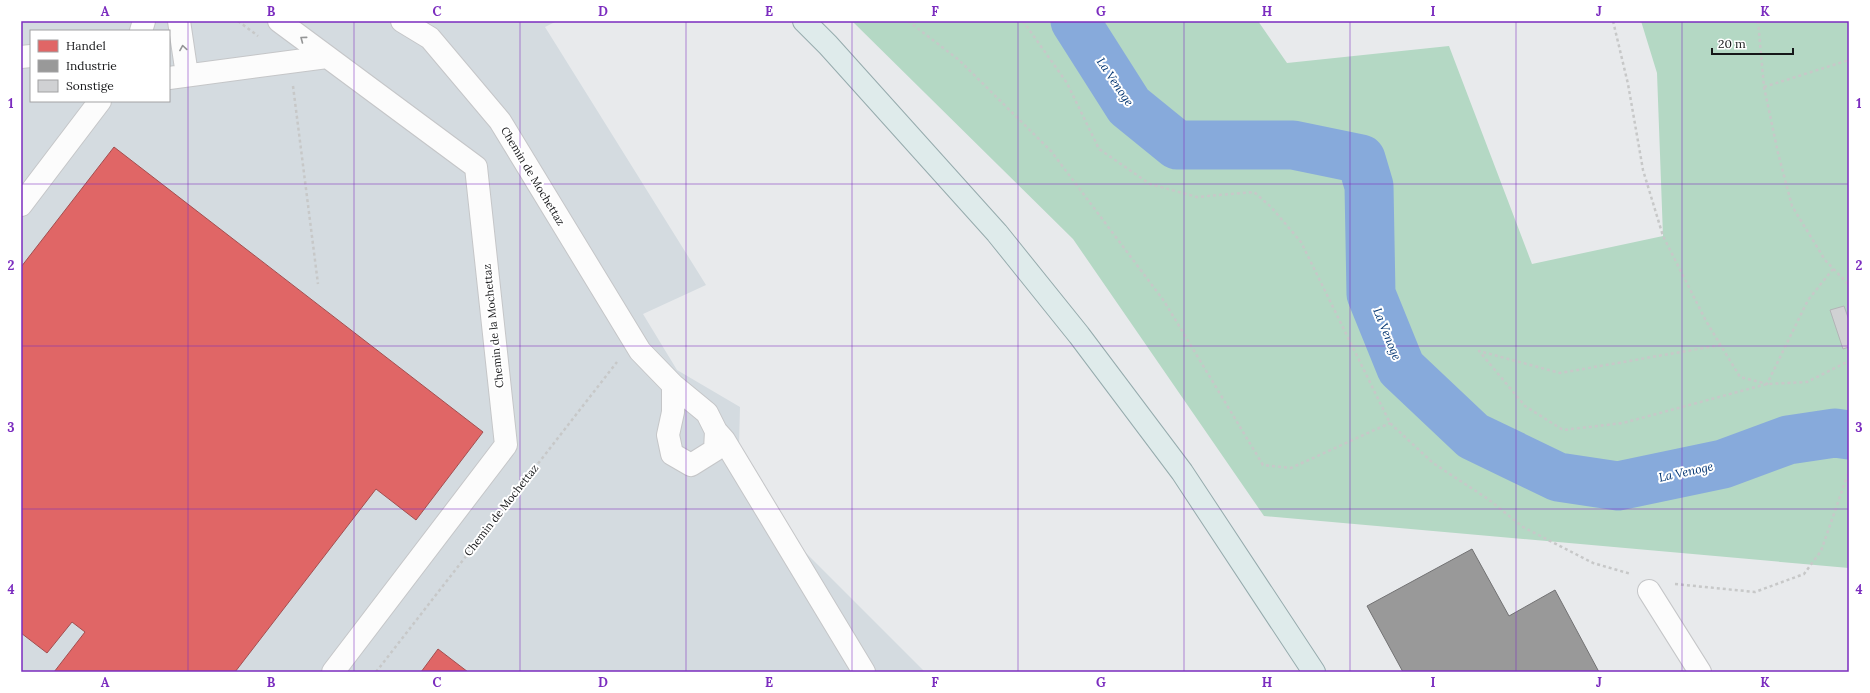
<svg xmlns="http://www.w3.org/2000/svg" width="1870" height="693" font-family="Lora,serif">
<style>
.built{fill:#d4dbe0;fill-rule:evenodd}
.green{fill:#b4d8c4}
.shops{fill:#e06666;stroke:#a34e4f}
.industry{fill:#999;stroke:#727273}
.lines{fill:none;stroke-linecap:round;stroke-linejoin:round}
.river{stroke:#87aadb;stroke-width:49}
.building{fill:#d0d1d3;stroke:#b2b4b6}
.minor-casing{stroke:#c5c6c8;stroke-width:24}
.major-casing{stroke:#96abad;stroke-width:24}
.path{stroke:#c7c8c8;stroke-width:2.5;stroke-dasharray:3 3;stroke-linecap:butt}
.minor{stroke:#fcfcfc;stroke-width:22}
.major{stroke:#dfebeb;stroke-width:22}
.oneway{stroke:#949596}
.grid{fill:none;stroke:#7b2cbf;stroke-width:1;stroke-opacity:0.55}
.labels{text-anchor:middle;stroke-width:4;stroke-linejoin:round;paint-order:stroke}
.street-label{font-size:11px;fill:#161719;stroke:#fff}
.water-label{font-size:12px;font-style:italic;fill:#023472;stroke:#fff}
.neatline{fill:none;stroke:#7b2cbf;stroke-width:1.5}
.grid-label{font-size:13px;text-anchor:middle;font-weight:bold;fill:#7b2cbf}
</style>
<rect width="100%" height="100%" fill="#e8eaec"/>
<path class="built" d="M21,21H557L545,27L706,285L643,314L677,370L740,407L738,485L925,672H21ZM31,31H169V101H31Z"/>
<path class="green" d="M852,21H1258L1287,63L1449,46L1532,264L1663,236L1657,73L1641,21H1849V568L1264,516L1073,239Z"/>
<path class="shops" d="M114,147L483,432L416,520L376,489L235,672H54L85,632L72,622L47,653L21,633V267Z
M438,649L468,672H421Z"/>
<path class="industry" d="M1472,549L1509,616L1555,590L1599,672H1403L1367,606Z"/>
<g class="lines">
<path class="river" d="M1075,21L1129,106L1177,145H1293L1361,159L1369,186L1371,294L1401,368L1473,436L1558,477L1618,486L1723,464L1788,440L1835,433L1849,435"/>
</g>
<path class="building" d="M1844,306L1849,320V347L1843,349L1830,310Z"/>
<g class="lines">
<defs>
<path id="minor" d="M179,21L187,75
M279,21L476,167L506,445L333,672
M402,21L430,38L500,121L640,351L673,385L707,413L716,431L724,440L864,672
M141,31L144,21
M21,57L31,56
M169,78L327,57
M21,205L100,101
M673,385V412L668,435L672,454L691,465L715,450L716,431
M1649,591L1700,672"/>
<path id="major" d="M804,21L828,45L997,233L1079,335L1182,472L1314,672"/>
</defs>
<use href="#minor" class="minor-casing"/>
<use href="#major" class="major-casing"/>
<path class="path" d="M238,21L258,36
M908,21L959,60L1051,151L1164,301L1263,465L1291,468L1390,423
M1023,21L1067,83L1099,149L1150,184L1197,197L1254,192L1271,207L1301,242L1390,423L1433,463L1488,499L1523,527L1593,563L1631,574
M1613,21L1628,84L1643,170L1663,236L1706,321L1740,377L1767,384L1808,300L1833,269
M1758,21L1764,87L1778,153L1792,206L1825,260L1849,285
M293,86L318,284
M1764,87L1849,60
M1721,345L1560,373L1479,351L1525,406L1563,430L1623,423L1767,384L1807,382L1849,361
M1675,584L1755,592L1804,574L1821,551L1849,471
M376,672L617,362"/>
<use href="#minor" class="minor"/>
<use href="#major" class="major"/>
</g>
<defs><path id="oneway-chevron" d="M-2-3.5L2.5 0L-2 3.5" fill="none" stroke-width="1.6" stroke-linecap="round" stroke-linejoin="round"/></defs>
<g class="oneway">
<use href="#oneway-chevron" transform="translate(303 39) rotate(-143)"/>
<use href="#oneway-chevron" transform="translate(183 48) rotate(-99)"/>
</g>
<path class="grid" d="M188,21V672M354,21V672M520,21V672M686,21V672M852,21V672M1018,21V672M1184,21V672M1350,21V672M1516,21V672M1682,21V672M21,184H1849M21,346H1849M21,509H1849"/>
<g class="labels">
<g class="street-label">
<text transform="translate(533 176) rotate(59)" y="4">Chemin de Mochettaz</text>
<text transform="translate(493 326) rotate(-96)" y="4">Chemin de la Mochettaz</text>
<text transform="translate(501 510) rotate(-52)" y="4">Chemin de Mochettaz</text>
</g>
<g class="water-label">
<text transform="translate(1115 82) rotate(56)" y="4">La Venoge</text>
<text transform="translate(1387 334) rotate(68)" y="4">La Venoge</text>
<text transform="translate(1686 472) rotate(-12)" y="4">La Venoge</text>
</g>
</g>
<rect width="1870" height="693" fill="none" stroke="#ffffff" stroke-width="44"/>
<rect x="30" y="30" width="140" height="72" fill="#ffffff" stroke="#a2a2a3"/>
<rect x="38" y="40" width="20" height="12" fill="#e06666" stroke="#a2a2a3"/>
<text x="66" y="50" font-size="12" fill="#161719">Handel</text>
<rect x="38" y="60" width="20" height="12" fill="#999999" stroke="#a2a2a3"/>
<text x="66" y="70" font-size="12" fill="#161719">Industrie</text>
<rect x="38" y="80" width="20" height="12" fill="#d0d1d3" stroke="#a2a2a3"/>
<text x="66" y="90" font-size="12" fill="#161719">Sonstige</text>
<path d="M1712 48v6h81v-6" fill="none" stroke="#161719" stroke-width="2"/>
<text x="1718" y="48" font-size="12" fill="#161719" stroke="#ffffff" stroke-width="3" paint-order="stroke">20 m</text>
<rect x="22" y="22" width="1826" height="649" class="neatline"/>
<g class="grid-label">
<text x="105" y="16">A</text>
<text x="271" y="16">B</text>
<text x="437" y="16">C</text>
<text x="603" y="16">D</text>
<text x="769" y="16">E</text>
<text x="935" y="16">F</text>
<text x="1101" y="16">G</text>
<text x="1267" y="16">H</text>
<text x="1433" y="16">I</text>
<text x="1599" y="16">J</text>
<text x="1765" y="16">K</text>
<text x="11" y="108">1</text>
<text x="1859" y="108">1</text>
<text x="11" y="270">2</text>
<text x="1859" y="270">2</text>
<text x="11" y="432">3</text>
<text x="1859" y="432">3</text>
<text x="11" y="594">4</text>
<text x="1859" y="594">4</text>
<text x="105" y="687">A</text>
<text x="271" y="687">B</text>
<text x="437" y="687">C</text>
<text x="603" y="687">D</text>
<text x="769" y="687">E</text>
<text x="935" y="687">F</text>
<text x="1101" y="687">G</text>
<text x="1267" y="687">H</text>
<text x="1433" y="687">I</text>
<text x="1599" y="687">J</text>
<text x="1765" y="687">K</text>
</g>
</svg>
